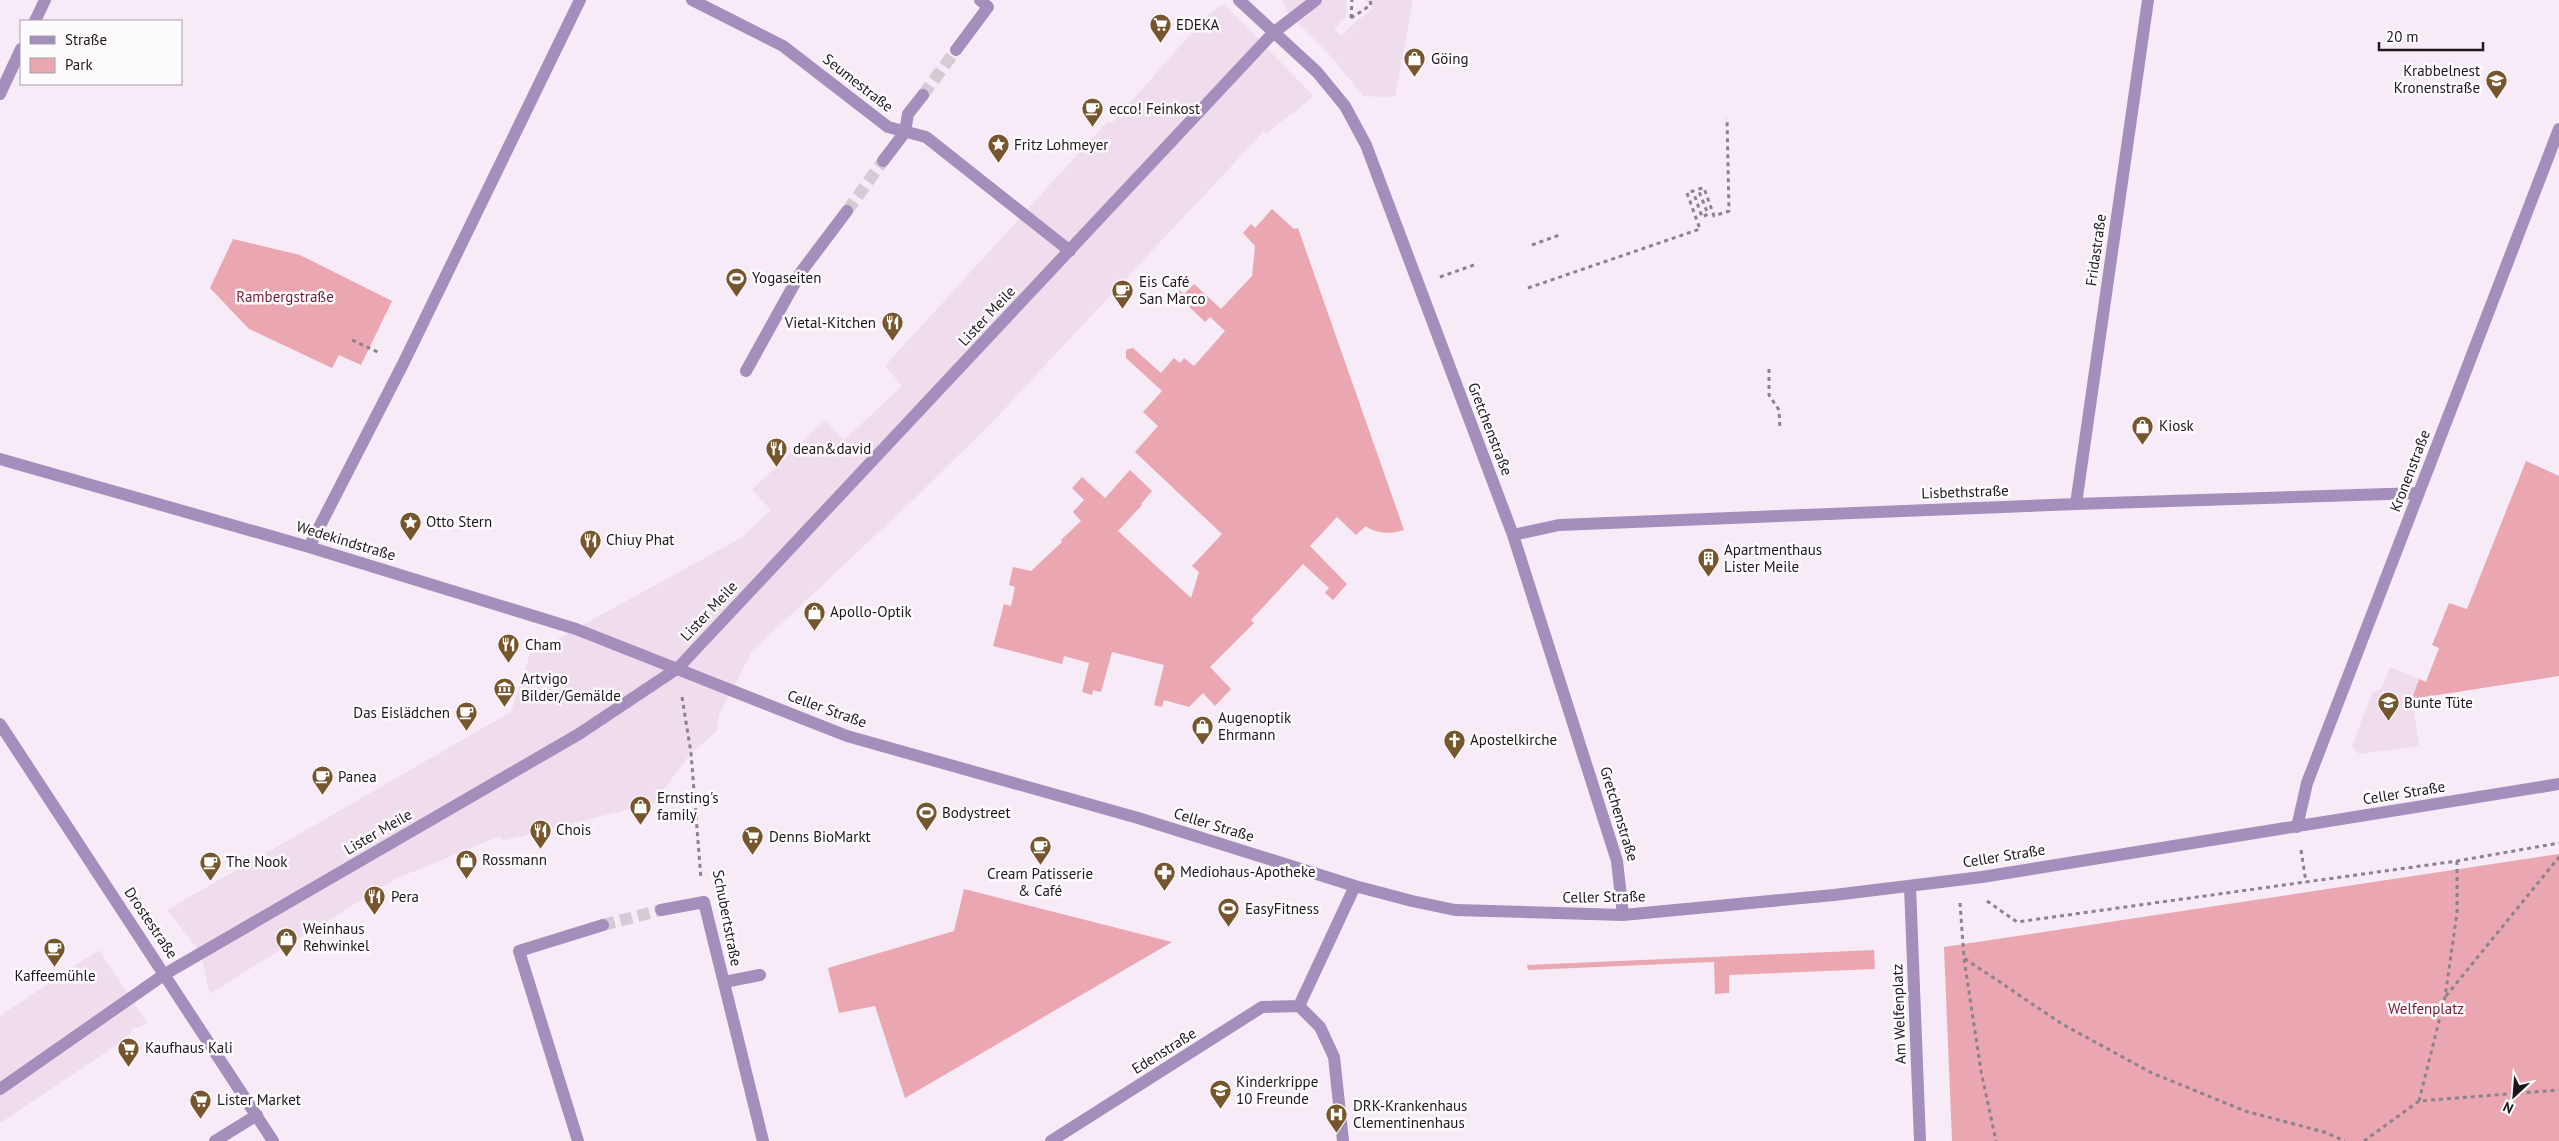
<svg xmlns="http://www.w3.org/2000/svg" width="2559" height="1141" font-family="'PT Sans',sans-serif">
<style>
.built{fill:#efddee}
.green{fill:#eba7b1}
.lines{fill:none;stroke-linecap:round;stroke-linejoin:round}
.minor-tunnel{stroke:#d5cbd5;stroke-width:12;stroke-dasharray:12 6;stroke-linecap:butt}
.path{stroke:#8b838b;stroke-width:3;stroke-dasharray:4 4;stroke-linecap:butt}
.minor{stroke:#a38ebc;stroke-width:12}
.labels{text-anchor:middle;stroke-width:5;stroke-linejoin:round;paint-order:stroke}
.poi-label{font-size:15px;fill:#1b171b;stroke:#fefbfe;text-anchor:start}
.street-label{font-size:15px;fill:#1b171b;stroke:#fefbfe}
.park-label{font-size:15px;fill:#751a33;stroke:#fefbfe}
</style>
<rect width="100%" height="100%" fill="#f6ebf6"/>
<path class="built" d="M1282,0H1347L1346,17L1334,29L1341,36L1355,22L1373,9L1365,0H1413L1395,97L1363,96L1328,53L1288,13Z
M1224,4L1314,96L1267,133L1264,131L996,418L912,501L752,651L719,715L716,732L691,753L654,803L502,841L500,836L395,879L209,994L201,953L167,910L511,712L530,654L741,538L771,510L752,490L825,420L844,440L902,386L885,366L1108,121L1112,123L1206,17Z
M2390,667L2419,679L2412,699L2419,746L2359,754L2352,746L2372,693L2382,688Z
M99,950L147,1022L139,1028L133,1027L132,1032L112,1048L0,1123V1016Z"/>
<path class="green" d="M1272,209L1294,229L1298,228L1404,530C1393,534 1375,534 1366,526L1356,535L1337,517L1310,546L1347,584L1333,600L1325,593L1329,588L1303,564L1251,620L1254,623L1210,667L1231,689L1215,706L1203,693L1189,707L1164,700L1162,707L1154,705L1164,665L1112,652L1101,692L1093,690L1092,695L1082,692L1089,663L1064,656L1062,664L993,646L1004,604L1011,606L1015,587L1009,585L1013,567L1031,571L1062,542L1061,540L1081,521L1073,512L1084,500L1072,488L1082,477L1105,498L1130,470L1152,491L1141,504L1142,505L1118,531L1191,598L1199,572L1192,566L1222,534L1135,452L1158,426L1143,412L1162,391L1126,358V350L1133,348L1161,373L1174,358L1180,363L1184,358L1194,366L1225,331L1210,317L1205,322L1178,296L1179,290L1184,294L1194,284L1221,309L1252,276L1255,246L1243,233L1251,224L1255,228Z
M233,239L300,255L392,301L361,365L339,355L332,368L249,329L210,288Z
M2526,461L2559,476V676L2412,699L2419,679L2426,682L2439,648L2432,645L2449,603L2467,609Z
M2559,854V1141H1952L1944,947Z
M964,889L1172,942L905,1098L875,1006L839,1013L828,968L954,931Z
M1874,950L1875,969L1729,975V993L1715,994L1714,962L1528,970L1527,965Z"/>
<g class="lines">
<path class="minor-tunnel" d="M923,95L956,50
M847,211L883,161
M603,925L661,910"/>
<path class="path" d="M1351,18L1371,5L1370,0
M1351,18L1352,0
M1532,245L1562,234
M1440,277L1474,265
M1528,288L1700,229L1687,193L1693,191L1702,217L1708,214L1698,189L1704,188L1714,216L1729,211L1727,118
M352,340L380,353
M1769,369V395L1779,410L1780,428
M682,697L691,753L701,879
M2301,850L2306,882
M1987,901L2017,922L2457,861L2559,843
M1960,903L1964,958L2062,1024L2152,1073L2245,1111L2324,1132L2345,1141
M1964,959L1981,1071L1996,1141
M2446,996L2559,857
M2419,1101L2445,997L2457,913V861
M2364,1141L2419,1101L2559,1090"/>
<path class="minor" d="M692,0L783,46L888,127L926,137L1070,251
M1239,0L1317,72L1345,106L1366,145L1513,535L1617,861L1623,915
M35,21L45,0
M956,50L988,7L980,0
M0,94L21,49
M883,161L905,132L908,114L923,95
M746,371L801,272L847,211
M0,459L309,547L576,629L847,736L1138,818L1355,886L1412,901L1455,910L1623,915L1834,895L1982,877L2559,784
M2076,504L2148,0
M1513,535L1559,525L2076,504L2419,493
M309,547L403,364L580,0
M0,724L273,1141
M2297,827L2307,783L2559,129
M1910,886L1920,1141
M661,910L704,902L763,1141
M724,982L760,975
M1299,1006L1320,1027L1334,1057L1343,1141
M1299,1006L1355,886
M0,1089L165,974L579,734L678,668L1273,33L1316,0
M215,1141L257,1115
M578,1141L519,951L603,925
M1051,1141L1262,1007L1299,1006"/>
</g>
<defs>
<symbol id="supermarket-pin" viewBox="-11 -11 22 30"><path d="M0 17L-7.5 6A9.5 9.5 0 1 1 7.5 6Z" fill="#76562c" stroke="#fefbfe"/><path d="M-6-5.5h2.5l.6 2H6L4.5 2H-2.5L-4.4-4H-6ZM-1.5 3.2a1.3 1.3 0 1 0 .1 0ZM3 3.2a1.3 1.3 0 1 0 .1 0Z" fill="#fff"/></symbol>
<symbol id="shop-pin" viewBox="-11 -11 22 30"><path d="M0 17L-7.5 6A9.5 9.5 0 1 1 7.5 6Z" fill="#76562c" stroke="#fefbfe"/><path d="M-5-2.5h2.3a2.7 3.5 0 0 1 5.4 0H5L5.5 6h-11ZM-1.5-2.5h3a1.5 2.3 0 0 0-3 0Z" fill="#fff"/></symbol>
<symbol id="school-pin" viewBox="-11 -11 22 30"><path d="M0 17L-7.5 6A9.5 9.5 0 1 1 7.5 6Z" fill="#76562c" stroke="#fefbfe"/><path d="M0-5L7-2L0 1L-7-2ZM-4 1L0 2.5L4 1V4Q0 6-4 4Z" fill="#fff"/></symbol>
<symbol id="cafe-pin" viewBox="-11 -11 22 30"><path d="M0 17L-7.5 6A9.5 9.5 0 1 1 7.5 6Z" fill="#76562c" stroke="#fefbfe"/><path d="M-5.5-4.5H6V0H3Q3 3.5 0 3.5H-2.5Q-5.5 3.5-5.5 0ZM3-3.2v2h1.7v-2ZM-6 4.5H4V6H-6Z" fill="#fff"/></symbol>
<symbol id="sight-pin" viewBox="-11 -11 22 30"><path d="M0 17L-7.5 6A9.5 9.5 0 1 1 7.5 6Z" fill="#76562c" stroke="#fefbfe"/><path d="M0-6L1.8-2.2L6-1.7L2.9 1.2L3.7 5.4L0 3.3L-3.7 5.4L-2.9 1.2L-6-1.7L-1.8-2.2Z" fill="#fff"/></symbol>
<symbol id="stadium-pin" viewBox="-11 -11 22 30"><path d="M0 17L-7.5 6A9.5 9.5 0 1 1 7.5 6Z" fill="#76562c" stroke="#fefbfe"/><path d="M0-5a6.5 5 0 1 0 0 10a6.5 5 0 1 0 0-10ZM-3.5-1.8h7v3.6h-7Z" fill="#fff"/></symbol>
<symbol id="restaurant-pin" viewBox="-11 -11 22 30"><path d="M0 17L-7.5 6A9.5 9.5 0 1 1 7.5 6Z" fill="#76562c" stroke="#fefbfe"/><path d="M-5-6h1v4h1v-4h1v4h1v-4h1v5L-1.5 .5V6h-2V.5L-5-1ZM5-6V6H3V1.5H1.5Q1.5-4 5-6Z" fill="#fff"/></symbol>
<symbol id="building-pin" viewBox="-11 -11 22 30"><path d="M0 17L-7.5 6A9.5 9.5 0 1 1 7.5 6Z" fill="#76562c" stroke="#fefbfe"/><path d="M-4-6H4V6H1V3H-1V6H-4ZM-2.5-4.3h1.7v1.8h-1.7ZM.8-4.3h1.7v1.8H.8ZM-2.5-1h1.7V.8h-1.7ZM.8-1h1.7V.8H.8Z" fill="#fff"/></symbol>
<symbol id="museum-pin" viewBox="-11 -11 22 30"><path d="M0 17L-7.5 6A9.5 9.5 0 1 1 7.5 6Z" fill="#76562c" stroke="#fefbfe"/><path d="M0-6L6-3V-2H-6V-3ZM-5-1h2V3h-2ZM-1-1h2V3h-2ZM3-1h2V3H3ZM-6 4H6V6H-6Z" fill="#fff"/></symbol>
<symbol id="church-pin" viewBox="-11 -11 22 30"><path d="M0 17L-7.5 6A9.5 9.5 0 1 1 7.5 6Z" fill="#76562c" stroke="#fefbfe"/><path d="M-1.2-6h2.4v3.5h3.3v2.4h-3.3V6h-2.4V-.1h-3.3v-2.4h3.3Z" fill="#fff"/></symbol>
<symbol id="pharmacy-pin" viewBox="-11 -11 22 30"><path d="M0 17L-7.5 6A9.5 9.5 0 1 1 7.5 6Z" fill="#76562c" stroke="#fefbfe"/><path d="M-2-6h4v4h4v4h-4v4h-4v-4h-4v-4h4Z" fill="#fff"/></symbol>
<symbol id="hospital-pin" viewBox="-11 -11 22 30"><path d="M0 17L-7.5 6A9.5 9.5 0 1 1 7.5 6Z" fill="#76562c" stroke="#fefbfe"/><path d="M-5-5h3v3.5h4V-5h3V5h-3V1.5h-4V5h-3Z" fill="#fff"/></symbol>
</defs>
<g fill-rule="evenodd">
<use href="#supermarket-pin" x="1148" y="12" width="25" height="34"/>
<use href="#shop-pin" x="1402" y="46" width="25" height="34"/>
<use href="#school-pin" x="2484" y="68" width="25" height="34"/>
<use href="#cafe-pin" x="1080" y="96" width="25" height="34"/>
<use href="#sight-pin" x="986" y="132" width="25" height="34"/>
<use href="#stadium-pin" x="724" y="266" width="25" height="34"/>
<use href="#cafe-pin" x="1110" y="278" width="25" height="34"/>
<use href="#restaurant-pin" x="880" y="310" width="25" height="34"/>
<use href="#shop-pin" x="2130" y="414" width="25" height="34"/>
<use href="#restaurant-pin" x="764" y="436" width="25" height="34"/>
<use href="#sight-pin" x="398" y="510" width="25" height="34"/>
<use href="#restaurant-pin" x="578" y="528" width="25" height="34"/>
<use href="#building-pin" x="1696" y="546" width="25" height="34"/>
<use href="#shop-pin" x="802" y="600" width="25" height="34"/>
<use href="#restaurant-pin" x="496" y="632" width="25" height="34"/>
<use href="#museum-pin" x="492" y="676" width="25" height="34"/>
<use href="#school-pin" x="2376" y="690" width="25" height="34"/>
<use href="#cafe-pin" x="454" y="700" width="25" height="34"/>
<use href="#shop-pin" x="1190" y="714" width="25" height="34"/>
<use href="#church-pin" x="1442" y="728" width="25" height="34"/>
<use href="#cafe-pin" x="310" y="764" width="25" height="34"/>
<use href="#shop-pin" x="628" y="794" width="25" height="34"/>
<use href="#stadium-pin" x="914" y="800" width="25" height="34"/>
<use href="#restaurant-pin" x="528" y="818" width="25" height="34"/>
<use href="#supermarket-pin" x="740" y="824" width="25" height="34"/>
<use href="#cafe-pin" x="1028" y="834" width="25" height="34"/>
<use href="#shop-pin" x="454" y="848" width="25" height="34"/>
<use href="#cafe-pin" x="198" y="850" width="25" height="34"/>
<use href="#pharmacy-pin" x="1152" y="860" width="25" height="34"/>
<use href="#restaurant-pin" x="362" y="884" width="25" height="34"/>
<use href="#stadium-pin" x="1216" y="896" width="25" height="34"/>
<use href="#shop-pin" x="274" y="926" width="25" height="34"/>
<use href="#cafe-pin" x="42" y="936" width="25" height="34"/>
<use href="#supermarket-pin" x="116" y="1036" width="25" height="34"/>
<use href="#school-pin" x="1208" y="1078" width="25" height="34"/>
<use href="#supermarket-pin" x="188" y="1088" width="25" height="34"/>
<use href="#hospital-pin" x="1324" y="1102" width="25" height="34"/>
</g>
<g class="labels">
<g class="poi-label">
<text x="1176" y="30">EDEKA</text>
<text x="1431" y="64">Göing</text>
<text x="2480" y="76" text-anchor="end">Krabbelnest<tspan x="2480" dy="17">Kronenstraße</tspan></text>
<text x="1109" y="114">ecco! Feinkost</text>
<text x="1014" y="150">Fritz Lohmeyer</text>
<text x="752" y="283">Yogaseiten</text>
<text x="1139" y="287">Eis Café<tspan x="1139" dy="17">San Marco</tspan></text>
<text x="876" y="328" text-anchor="end">Vietal-Kitchen</text>
<text x="2159" y="431">Kiosk</text>
<text x="793" y="454">dean&amp;david</text>
<text x="426" y="527">Otto Stern</text>
<text x="606" y="545">Chiuy Phat</text>
<text x="1724" y="555">Apartmenthaus<tspan x="1724" dy="17">Lister Meile</tspan></text>
<text x="830" y="617">Apollo-Optik</text>
<text x="525" y="650">Cham</text>
<text x="521" y="684">Artvigo<tspan x="521" dy="17">Bilder/Gemälde</tspan></text>
<text x="2404" y="708">Bunte Tüte</text>
<text x="450" y="718" text-anchor="end">Das Eislädchen</text>
<text x="1218" y="723">Augenoptik<tspan x="1218" dy="17">Ehrmann</tspan></text>
<text x="1470" y="745">Apostelkirche</text>
<text x="338" y="782">Panea</text>
<text x="657" y="803">Ernsting's<tspan x="657" dy="17">family</tspan></text>
<text x="942" y="818">Bodystreet</text>
<text x="556" y="835">Chois</text>
<text x="769" y="842">Denns BioMarkt</text>
<text x="482" y="865">Rossmann</text>
<text x="226" y="867">The Nook</text>
<text x="1180" y="877">Mediohaus-Apotheke</text>
<text x="1040" y="879" text-anchor="middle">Cream Patisserie<tspan x="1040" dy="17">&amp; Café</tspan></text>
<text x="391" y="902">Pera</text>
<text x="1245" y="914">EasyFitness</text>
<text x="303" y="934">Weinhaus<tspan x="303" dy="17">Rehwinkel</tspan></text>
<text x="55" y="981" text-anchor="middle">Kaffeemühle</text>
<text x="145" y="1053">Kaufhaus Kali</text>
<text x="1236" y="1087">Kinderkrippe<tspan x="1236" dy="17">10 Freunde</tspan></text>
<text x="217" y="1105">Lister Market</text>
<text x="1353" y="1111">DRK-Krankenhaus<tspan x="1353" dy="17">Clementinenhaus</tspan></text>
</g>
<g class="street-label">
<text transform="translate(858 83) rotate(38)" y="5">Seumestraße</text>
<text transform="translate(2096 250) rotate(-82)" y="5">Fridastraße</text>
<text transform="translate(987 316) rotate(-47)" y="5">Lister Meile</text>
<text transform="translate(1490 429) rotate(69)" y="5">Gretchenstraße</text>
<text transform="translate(2410 471) rotate(-69)" y="5">Kronenstraße</text>
<text transform="translate(1965 492) rotate(-2)" y="5">Lisbethstraße</text>
<text transform="translate(346 541) rotate(17)" y="5">Wedekindstraße</text>
<text transform="translate(709 611) rotate(-47)" y="5">Lister Meile</text>
<text transform="translate(827 709) rotate(20)" y="5">Celler Straße</text>
<text transform="translate(2404 793) rotate(-9)" y="5">Celler Straße</text>
<text transform="translate(1619 814) rotate(73)" y="5">Gretchenstraße</text>
<text transform="translate(1214 825) rotate(17)" y="5">Celler Straße</text>
<text transform="translate(378 832) rotate(-30)" y="5">Lister Meile</text>
<text transform="translate(2004 856) rotate(-9)" y="5">Celler Straße</text>
<text transform="translate(1604 897) rotate(-1)" y="5">Celler Straße</text>
<text transform="translate(727 918) rotate(79)" y="5">Schubertstraße</text>
<text transform="translate(151 923) rotate(56)" y="5">Drostestraße</text>
<text transform="translate(1899 1014) rotate(-92)" y="5">Am Welfenplatz</text>
<text transform="translate(1164 1051) rotate(-32)" y="5">Edenstraße</text>
</g>
<g class="park-label">
<text x="285" y="302">Rambergstraße</text>
<text x="2426" y="1014">Welfenplatz</text>
</g>
</g>
<rect x="20" y="20" width="162" height="65" fill="#fefbfe" stroke="#a3a0a3"/>
<rect x="30" y="36" width="25" height="8" fill="#a38ebc" stroke="#a3a0a3"/>
<text x="65" y="45" font-size="15" fill="#1b171b">Straße</text>
<rect x="30" y="58" width="25" height="15" fill="#eba7b1" stroke="#a3a0a3"/>
<text x="65" y="70" font-size="15" fill="#1b171b">Park</text>
<g transform="translate(2514 1096) rotate(206)" stroke="#fefbfe" stroke-width="4" paint-order="stroke">
<path d="M0-4L9 19L0 12L-9 19Z" fill="#1b171b"/>
<text y="-8" font-size="14" font-weight="bold" text-anchor="middle" fill="#1b171b">N</text>
</g>
<path d="M2379 42v8h104v-8" fill="none" stroke="#1b171b" stroke-width="2.5"/>
<text x="2386" y="42" font-size="15" fill="#1b171b" stroke="#fefbfe" stroke-width="4" paint-order="stroke">20 m</text>
</svg>
